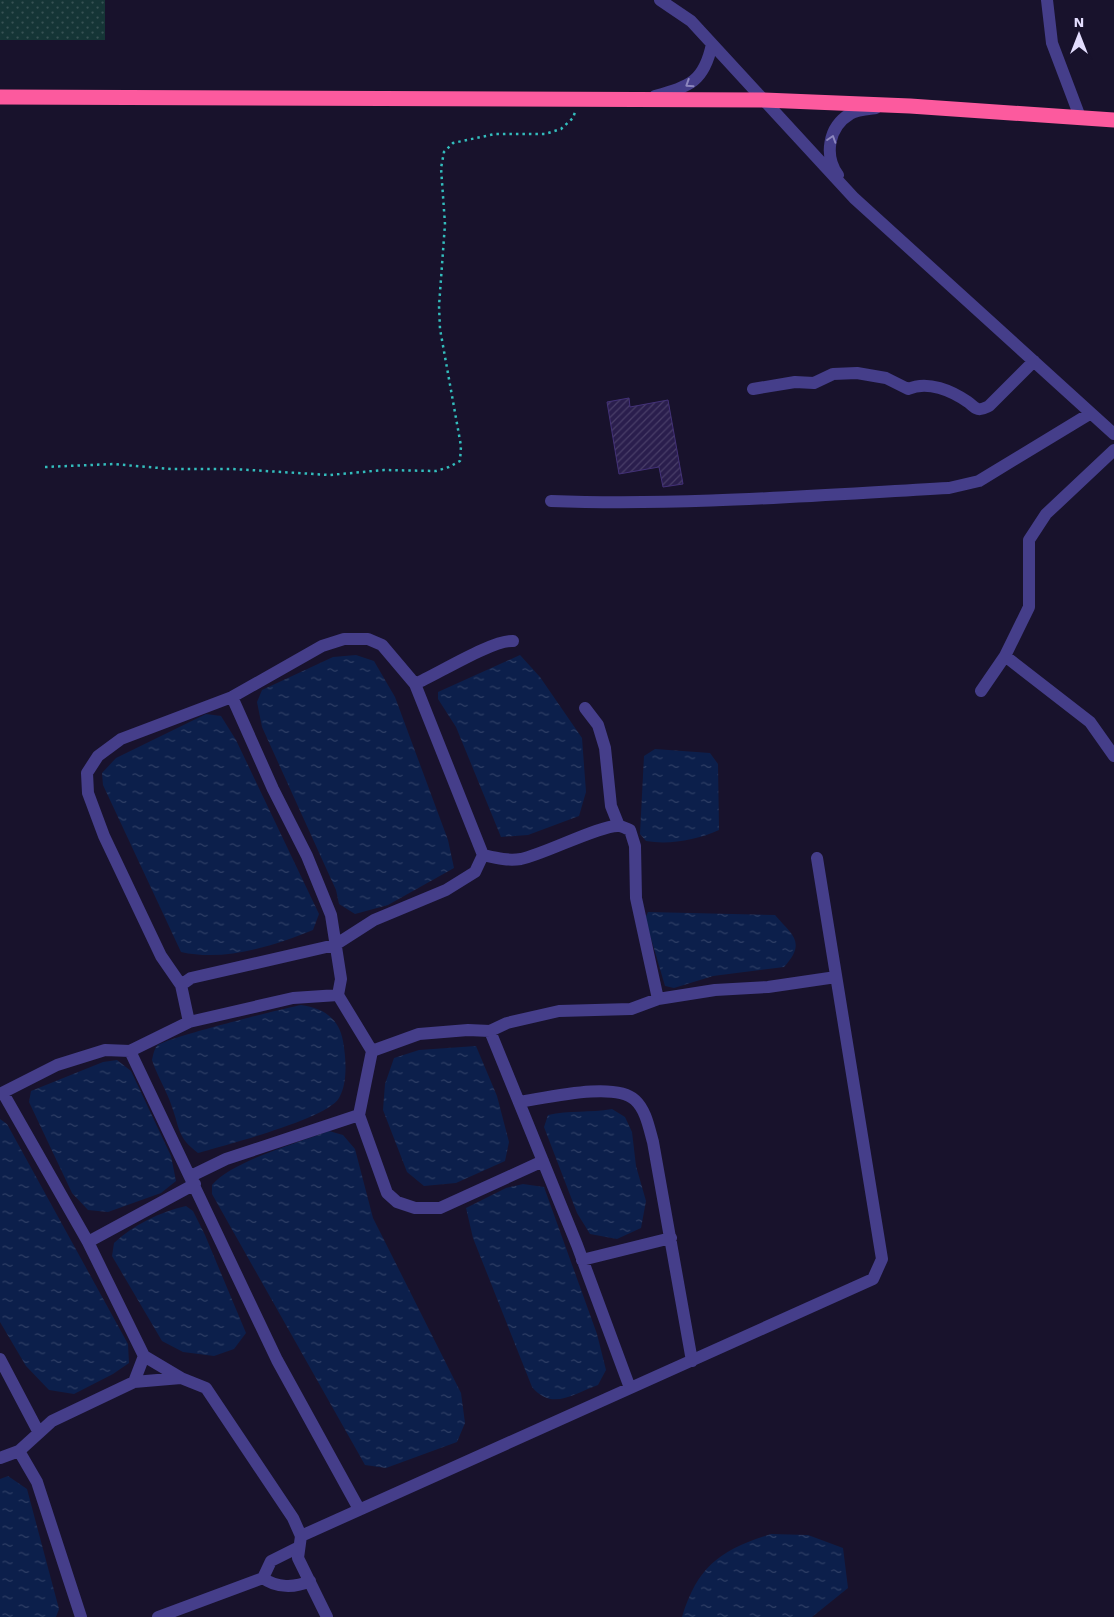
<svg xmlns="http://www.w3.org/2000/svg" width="1114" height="1617" font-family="'Work Sans',sans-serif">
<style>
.grass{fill:url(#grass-dots)}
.water{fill:url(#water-ripples)}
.building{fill:url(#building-hatch);stroke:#433178}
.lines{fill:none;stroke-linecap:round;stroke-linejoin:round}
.path{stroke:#33bdbd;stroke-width:2.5;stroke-dasharray:2.5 4;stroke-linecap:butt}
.minor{stroke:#453e8a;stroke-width:12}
.highway{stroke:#fc5a9e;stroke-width:15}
.oneway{stroke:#8c86be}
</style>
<defs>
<pattern id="grass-dots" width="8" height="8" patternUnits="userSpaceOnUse" patternTransform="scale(1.25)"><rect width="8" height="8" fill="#153536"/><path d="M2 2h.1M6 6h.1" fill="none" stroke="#375254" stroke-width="1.8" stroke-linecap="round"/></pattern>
<pattern id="water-ripples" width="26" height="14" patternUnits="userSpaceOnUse" patternTransform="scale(1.25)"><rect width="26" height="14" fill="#0c1f4b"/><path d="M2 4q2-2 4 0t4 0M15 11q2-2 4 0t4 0" fill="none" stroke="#2f3f66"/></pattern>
<pattern id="building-hatch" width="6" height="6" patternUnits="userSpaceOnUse" patternTransform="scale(1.25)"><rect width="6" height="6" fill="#2a1e4d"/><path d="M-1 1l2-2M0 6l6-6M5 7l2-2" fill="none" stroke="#493e68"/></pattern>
</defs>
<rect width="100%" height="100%" fill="#18122c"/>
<path class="grass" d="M0,0H105V40H0Z"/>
<path class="water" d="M356,655L374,661L395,697L448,840L454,868L388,905L355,914L339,904L336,890L262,727L257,702L262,690L333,657Z
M520,655L540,677L582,738L586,792L579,816L528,835L501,837L456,727L438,699V692Z
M206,714L221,716L236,740L319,914L313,930C273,946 225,962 181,952L103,785L102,773L116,758Z
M655,749L710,753L718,764L719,830C697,840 669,845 646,841L640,834L644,756Z
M648,912L775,915C792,935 807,942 784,967L713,976L674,988L665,986L645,918Z
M301,1005C323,1008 339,1018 343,1041C346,1058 348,1083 339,1098C327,1119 225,1145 198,1153C177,1137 180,1129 172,1107C167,1091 157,1076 152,1060C153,1056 154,1049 157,1046C161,1039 285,1008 301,1005Z
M476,1046L497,1096L509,1142L505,1161L456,1183L424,1186L407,1172L383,1110L385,1084L394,1058L419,1050Z
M117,1060L131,1071L171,1156L176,1181L161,1193L108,1212L88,1210L72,1193L29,1102L31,1091L103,1062Z
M612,1109L625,1117L632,1132L636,1166L646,1201L641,1228L617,1239L590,1234L577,1213L544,1127L548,1115C569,1110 590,1113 612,1109Z
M0,1119L7,1124L128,1344L129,1363L113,1374L74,1394L49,1390L26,1366L0,1322Z
M329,1131L343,1135L355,1149L373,1218L461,1393L465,1423L457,1442L386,1468L365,1465L212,1194V1185C232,1161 298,1143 329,1131Z
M523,1184L544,1187L597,1334L606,1370L598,1385C573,1394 552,1411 532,1387L473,1238L466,1208L506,1188Z
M186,1206L193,1211L205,1235L246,1333L234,1349L214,1356L183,1352L162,1341L112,1256L114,1243C133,1225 160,1212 186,1206Z
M8,1476L27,1489L59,1609L56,1617H0V1479Z
M771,1534L808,1535L843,1548L848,1588L812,1617H682C698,1565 721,1550 771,1534Z"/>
<path class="building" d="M629,398L630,407L668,400L683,484L663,487L659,467L619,474L607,402Z"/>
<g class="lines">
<path class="path" d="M45,467L113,464L171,469H233L330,475L384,470L436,471L449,467L460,461L461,446L440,329L439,306L445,224L441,168L444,152L453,143L495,134H545L561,129L573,118L575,112"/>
<path class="minor" d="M660,0L691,21L854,198L1114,434
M1047,0L1052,43L1080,117
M655,96C690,86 704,82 712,44
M838,175C824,156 828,127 850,114C856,110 869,109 876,108
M753,389L795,382L814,383L833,374L857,373L886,378L908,389C928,380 952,391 968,402C972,405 974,408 978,409C982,410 985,408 989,406L1034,361
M551,501C684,506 817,495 949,488L979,481L1091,413
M1005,656L1090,722L1114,756
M415,684C438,674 492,640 513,641
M981,691L1005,656L1029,607V540L1046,514L1114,450
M232,697L273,789L307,856L331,915L341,979L338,995
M585,708L598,725L605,748L611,806L619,826
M181,985L191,978L335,945L374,920L446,890L475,872L483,855
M189,1022L181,985L161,956L104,836L88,793L87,773L98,756L121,739L232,697L322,646L344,639H368L382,645L415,684L483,855C496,858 507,861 521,859C545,854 602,824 619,826C622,826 627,829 630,830L635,846L636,898L658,999
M490,1031L577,1245L630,1388
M130,1051L277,1360L359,1509
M3,1093L88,1242L144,1356L181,1378
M0,1094L57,1065L105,1050L130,1051L189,1022L293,998L338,995L372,1051
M519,1102C546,1098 615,1081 635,1100C646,1110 649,1128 653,1142L692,1361
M359,1115L387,1193L397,1202L415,1208H440L543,1161
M191,1176L226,1159L359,1115L372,1051L419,1034L468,1030L490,1031L507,1023L559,1011L631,1009L658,999L715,990L768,987L836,977
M88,1242L195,1184
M582,1260L671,1238
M0,1359L39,1433
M134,1382L144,1356
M19,1451L37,1482L81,1617
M0,1458L19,1451L52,1421L134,1382L181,1378L206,1388L293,1518L301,1536
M299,1547L271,1561L263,1578C276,1588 295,1588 310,1581
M158,1617L263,1578
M327,1617L298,1558L301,1536L873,1279L882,1259L817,858"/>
<path class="highway" d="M0,97L764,100L910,106L1114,120"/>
</g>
<defs><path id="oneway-chevron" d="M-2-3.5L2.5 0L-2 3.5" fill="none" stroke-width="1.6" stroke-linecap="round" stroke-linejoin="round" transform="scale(1.25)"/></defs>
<g class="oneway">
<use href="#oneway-chevron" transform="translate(689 84) rotate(147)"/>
<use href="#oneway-chevron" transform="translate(832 139) rotate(-72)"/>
</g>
<g transform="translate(1079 35)" stroke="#18122c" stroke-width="4" paint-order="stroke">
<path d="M0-4L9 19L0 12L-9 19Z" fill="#e3ddfe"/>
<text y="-8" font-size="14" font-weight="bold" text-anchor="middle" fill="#e3ddfe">N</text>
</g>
</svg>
